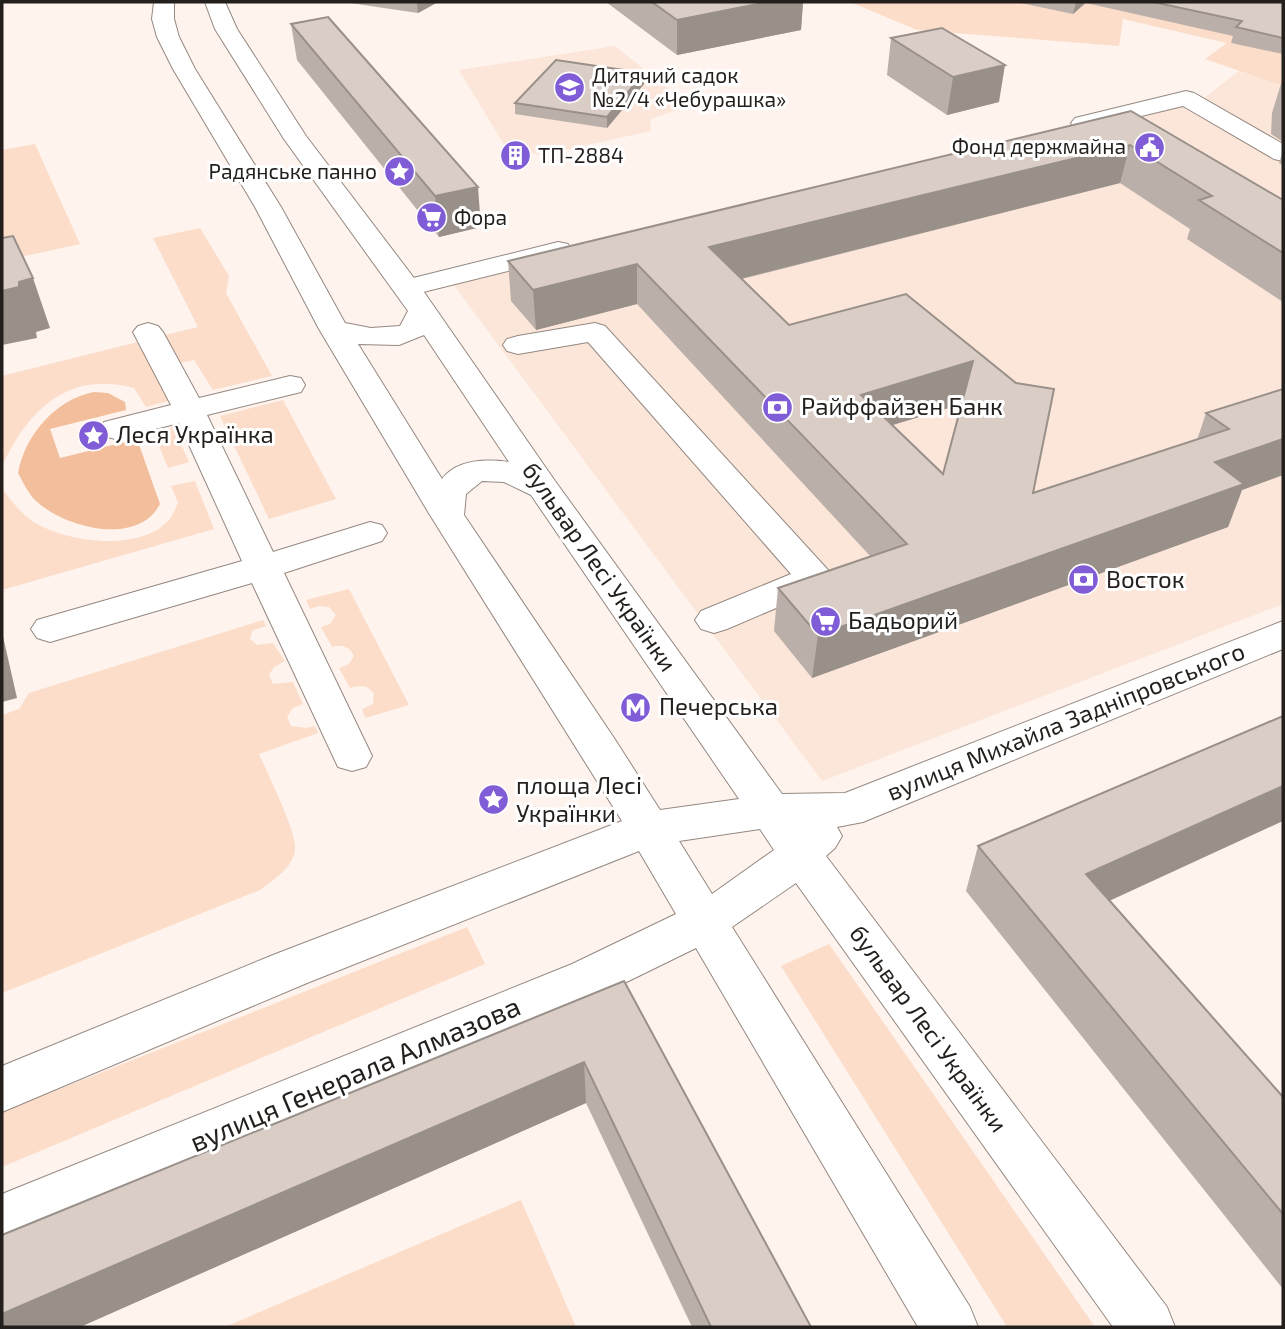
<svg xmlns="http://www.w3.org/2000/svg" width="1285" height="1329" font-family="'Exo 2',sans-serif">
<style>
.built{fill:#fbe6d9}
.green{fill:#fcddca}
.water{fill:#f3be9c}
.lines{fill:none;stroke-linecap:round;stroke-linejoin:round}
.minor-casing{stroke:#948880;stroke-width:2}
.major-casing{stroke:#948880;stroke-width:2}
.minor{fill:#fff;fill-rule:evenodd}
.major{fill:#fff;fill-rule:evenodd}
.wall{fill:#bbb0a9;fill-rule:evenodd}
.shaded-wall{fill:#99908a}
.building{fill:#dacdc5;stroke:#99908a;stroke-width:2;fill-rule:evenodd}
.labels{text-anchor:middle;stroke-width:6;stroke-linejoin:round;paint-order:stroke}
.far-poi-label{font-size:21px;fill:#231f1c;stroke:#fff;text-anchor:start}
.poi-label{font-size:24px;fill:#231f1c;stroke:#fff;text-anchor:start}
.street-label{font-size:24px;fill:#231f1c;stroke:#fff}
.near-street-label{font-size:28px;fill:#231f1c;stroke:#fff}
</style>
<rect width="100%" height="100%" fill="#fef3ed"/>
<path class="built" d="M615,46L690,106L650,119L651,131L541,155L506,148L459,70Z
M1239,71L1283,86V604L822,781L453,284L1199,102Z"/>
<path class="green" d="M850,2H1283V86L1205,59L1227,43L1123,19L1119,46L917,30Z
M35,144L80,244L2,261V150Z
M200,228L229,276L226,293L272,376L213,390L194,360L153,369L168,401L146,407L134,388C68,370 28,410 2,466V376L198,327L153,238Z
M283,400L336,499L269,519L220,416Z
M173,427L189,462L168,468L153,431Z
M195,481L214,529L2,590V489C10,498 18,510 28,518C59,542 137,553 167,522C172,518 175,509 178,503L171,486Z
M349,589L409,705L365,718L362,709L373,704L374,693C367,685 360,685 350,688L339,668L349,664L354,656C348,645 343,645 332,647L321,627L330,624L336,615L329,607L318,606L310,609L306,600Z
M263,620L266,626L253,630L250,639L257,645L273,643L285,661L274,667L269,675L273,684L293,682L303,704L293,708L287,717L291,726L306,728L315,726L318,733L259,754C267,772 298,835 295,850C292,869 274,879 260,890L2,993V715L19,709L29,693Z
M467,927L485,964L2,1167V1112Z
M829,944L1095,1327H1007L781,966Z
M521,1200L576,1327H225Z"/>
<path class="water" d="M94,392L108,393L125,402L126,410L50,429L60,458L137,439L160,504C138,547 64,528 35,500C28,493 23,482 18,473C25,435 56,399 94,392Z"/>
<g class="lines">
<defs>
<path id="minor" d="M1186,91L1194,93L1283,144V161L1274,159L1183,106L1083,130L1075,128L1071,123L1075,118Z
M558,242L568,244L572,250L568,256L407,296L397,294L393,288L397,282Z
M148,323L158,326L163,332L199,398L290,376L301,378L305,385L301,392L207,415L273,552L370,522L382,525L387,533L382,541L284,573L372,756L366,767L352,771L338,767L252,583L50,642L37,638L31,629L37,620L242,561L179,423L115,439L104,436L99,429L104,422L171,405L133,332L138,326Z
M595,323L605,326L828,570L833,578L828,586L727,629L714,633L701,629L695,620L701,611L791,574L588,342L518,354L507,351L503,345L507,339L518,336Z"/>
<path id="major" d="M154,2H174V19L179,37L195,69L281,207L345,323L371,328L400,326L408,311L284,139L215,29L205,2H225L237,29L306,136L417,282L555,481L782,794L845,793L1283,621V649L863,822L837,827L842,836L835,848L826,856L1167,1307L1175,1327H1113L796,883L732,927L970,1307L978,1327H918L696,948L606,992L2,1246V1194L572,964L676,914L639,851L307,983L2,1112V1066L273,955L622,821L430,515L319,329L255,207L173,69L157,37L152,19ZM424,335L509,462C487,459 457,459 442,479L358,344L399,345ZM482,481L504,482L531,495L739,799L660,810L614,738L464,515L466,494ZM760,829L774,850L712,894L679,841Z"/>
</defs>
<use href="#minor" class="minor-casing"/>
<use href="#major" class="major-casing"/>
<use href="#minor" class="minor"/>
<use href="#major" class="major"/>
</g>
<path class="wall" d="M343,2H438L418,13Z
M606,2H803L801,30L677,55Z
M1016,2H1283V54L1231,43L1233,36L1086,3L1073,14Z
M291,24L481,227L439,237L297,60Z
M891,38L999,102L947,115L887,75Z
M1283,77V142L1271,134L1272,113Z
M644,84L607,128L515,114V103Z
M1131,111L1283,200V302L1187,239L1190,229L1120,183L742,279L789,325L906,294L1033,493L1197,440L1206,413L1283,389V475L1242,490L1228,527L812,678L774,631L778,588L871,557L637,304L536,330L511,301L508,261ZM962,404L943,474L893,425Z
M1283,151V165L1279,163Z
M978,846L1110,900L1283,1097V1289L966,891Z
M624,981L811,1327H692L586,1103L80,1327H2Z"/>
<path class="shaded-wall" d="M419,2H438L418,13L417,3Z
M768,2H803L801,30L677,55V20Z
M1076,2H1086L1073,14Z
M1005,65L999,102L947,115L953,77Z
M644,73V84L607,128V117Z
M1130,145L1120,183L708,287L709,247Z
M478,187L481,227L439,237L435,196Z
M637,264V304L536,330L533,290Z
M33,278L50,328L36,332L37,338L2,345V291L19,282Z
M973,361L965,403L856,436L861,395Z
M1283,439V475L1242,490L1228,527L812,678L818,635L1215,462Z
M2,632L17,698L2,702Z
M1283,786V821L1070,919L1086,874Z
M584,1062L586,1103L80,1327H2V1314Z"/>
<path class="building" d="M652,2H768L677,20Z
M1153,2H1283V38L1236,27L1242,21Z
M328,17L478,187L435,196L291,24Z
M942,28L1005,65L953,77L891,38Z
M556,60L644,73L607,117L515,103Z
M1131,111L1283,200V253L1199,200L1212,196L1130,145L709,247L789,325L906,294L1016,383L1054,389L1033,493L1229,429L1206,413L1283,389V439L1215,462L1244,484L818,635L778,588L907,544L637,264L533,290L508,261ZM973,361L943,474L861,395Z
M13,236L33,278L19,282V287L2,291V238Z
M1283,716V786L1086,874L1283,1097V1214L978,846Z
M624,981L811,1327H711L584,1062L2,1314V1235Z"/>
<defs>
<symbol id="school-disc" viewBox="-11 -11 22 22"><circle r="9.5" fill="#805cd7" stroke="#fff"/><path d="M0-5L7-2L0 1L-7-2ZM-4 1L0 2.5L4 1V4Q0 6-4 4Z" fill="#fff"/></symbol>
<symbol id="civic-disc" viewBox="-11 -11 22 22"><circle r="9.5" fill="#805cd7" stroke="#fff"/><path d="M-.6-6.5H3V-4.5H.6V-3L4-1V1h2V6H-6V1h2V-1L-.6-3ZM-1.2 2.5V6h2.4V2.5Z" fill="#fff"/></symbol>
<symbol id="building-disc" viewBox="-11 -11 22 22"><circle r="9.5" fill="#805cd7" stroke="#fff"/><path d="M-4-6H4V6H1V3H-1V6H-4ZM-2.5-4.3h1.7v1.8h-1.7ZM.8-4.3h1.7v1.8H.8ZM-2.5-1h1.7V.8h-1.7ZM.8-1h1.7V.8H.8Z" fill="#fff"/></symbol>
<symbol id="sight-disc" viewBox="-11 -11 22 22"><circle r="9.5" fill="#805cd7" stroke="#fff"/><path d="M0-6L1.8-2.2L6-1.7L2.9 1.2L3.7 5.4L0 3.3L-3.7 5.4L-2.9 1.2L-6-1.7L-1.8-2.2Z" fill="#fff"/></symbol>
<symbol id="supermarket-disc" viewBox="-11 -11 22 22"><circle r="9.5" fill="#805cd7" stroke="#fff"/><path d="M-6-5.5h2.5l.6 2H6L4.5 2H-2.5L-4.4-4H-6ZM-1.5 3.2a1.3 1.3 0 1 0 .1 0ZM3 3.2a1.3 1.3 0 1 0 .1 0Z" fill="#fff"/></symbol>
<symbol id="bank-disc" viewBox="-11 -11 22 22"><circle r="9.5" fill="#805cd7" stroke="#fff"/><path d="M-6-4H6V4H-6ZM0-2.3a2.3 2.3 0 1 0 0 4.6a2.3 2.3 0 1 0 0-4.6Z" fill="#fff"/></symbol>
<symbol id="metro-disc" viewBox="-11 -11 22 22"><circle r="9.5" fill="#805cd7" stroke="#fff"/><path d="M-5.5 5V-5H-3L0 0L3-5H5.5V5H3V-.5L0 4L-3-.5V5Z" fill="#fff"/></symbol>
</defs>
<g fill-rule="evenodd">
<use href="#school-disc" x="552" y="70" width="35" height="35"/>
<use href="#civic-disc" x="1132" y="130" width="35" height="35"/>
<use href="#building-disc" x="498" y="138" width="35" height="35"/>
<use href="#sight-disc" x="382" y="154" width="35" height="35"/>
<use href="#supermarket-disc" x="414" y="200" width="35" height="35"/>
<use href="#bank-disc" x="760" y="390" width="35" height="35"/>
<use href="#sight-disc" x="76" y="418" width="35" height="35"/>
<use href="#bank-disc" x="1066" y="562" width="35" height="35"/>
<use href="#supermarket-disc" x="808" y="604" width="35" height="35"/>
<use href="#metro-disc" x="618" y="690" width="35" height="35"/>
<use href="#sight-disc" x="476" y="782" width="35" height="35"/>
</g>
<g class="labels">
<g class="far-poi-label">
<text x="592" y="83">Дитячий садок<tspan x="592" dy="24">№2/4 «Чебурашка»</tspan></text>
<text x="1126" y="154" text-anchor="end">Фонд держмайна</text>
<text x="538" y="163">ТП-2884</text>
<text x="377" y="179" text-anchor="end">Радянське панно</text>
<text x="454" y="225">Фора</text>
</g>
<g class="poi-label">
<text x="801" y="415">Райффайзен Банк</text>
<text x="116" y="443">Леся Українка</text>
<text x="1106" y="588">Восток</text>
<text x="848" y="629">Бадьорий</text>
<text x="659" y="715">Печерська</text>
<text x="516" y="794">площа Лесі<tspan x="516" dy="28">Українки</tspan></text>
</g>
<g class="street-label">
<text transform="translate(599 567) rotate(55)" y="8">бульвар Лесі Українки</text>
<text transform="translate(1066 722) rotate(-22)" y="8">вулиця Михайла Задніпровського</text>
<text transform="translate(928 1029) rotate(54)" y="8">бульвар Лесі Українки</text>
</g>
<g class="near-street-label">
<text transform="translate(355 1074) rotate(-23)" y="10">вулиця Генерала Алмазова</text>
</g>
</g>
<rect width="1285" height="1329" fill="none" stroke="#231f1c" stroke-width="7"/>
</svg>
